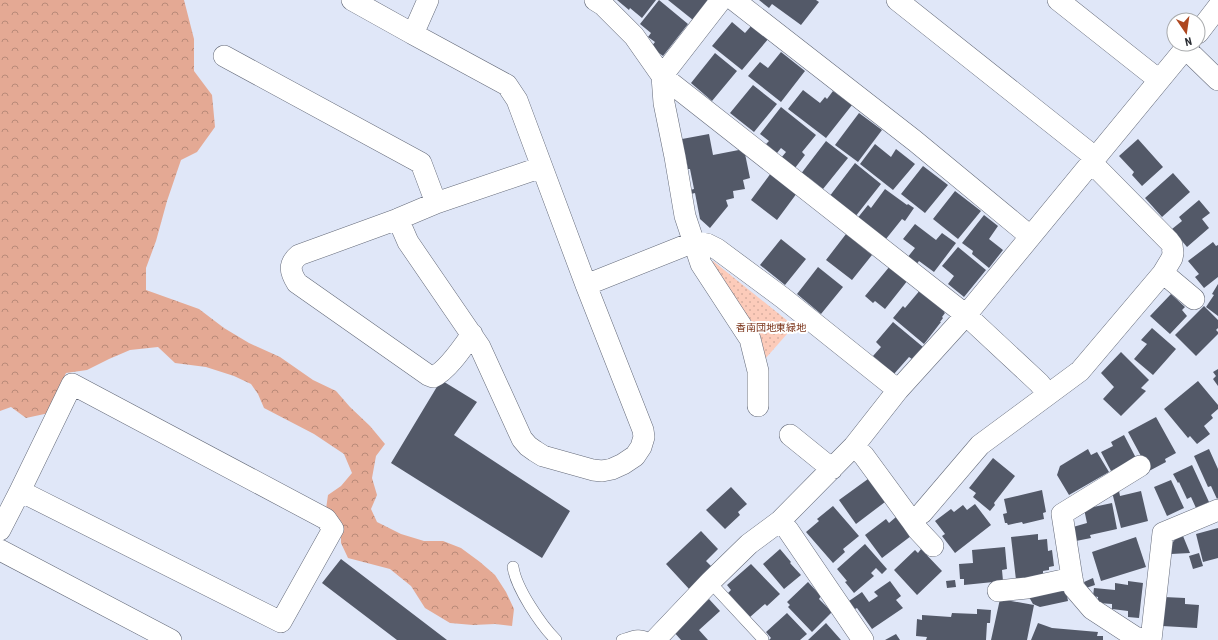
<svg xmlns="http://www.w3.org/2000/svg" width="1218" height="640" font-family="'Roboto Condensed','Noto Sans JP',sans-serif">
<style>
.forest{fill:url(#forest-crowns)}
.park{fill:url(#park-dots)}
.building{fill:#535968}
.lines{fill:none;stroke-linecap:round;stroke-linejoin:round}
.service-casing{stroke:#646a79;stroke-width:12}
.minor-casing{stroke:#646a79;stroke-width:22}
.service{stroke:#fff;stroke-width:11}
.minor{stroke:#fff;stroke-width:21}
.labels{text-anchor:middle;stroke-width:4;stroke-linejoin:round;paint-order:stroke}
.park-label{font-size:10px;fill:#7b341a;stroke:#fff}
</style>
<defs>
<pattern id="forest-crowns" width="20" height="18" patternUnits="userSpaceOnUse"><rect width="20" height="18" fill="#e4a994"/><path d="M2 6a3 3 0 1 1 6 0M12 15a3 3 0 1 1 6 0" fill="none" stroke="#b98a79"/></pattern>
<pattern id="park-dots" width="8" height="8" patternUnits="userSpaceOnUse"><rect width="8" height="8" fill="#fccbba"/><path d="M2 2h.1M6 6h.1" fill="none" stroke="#d8aea0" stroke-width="1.8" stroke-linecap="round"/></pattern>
</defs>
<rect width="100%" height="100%" fill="#e0e7f8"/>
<path class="forest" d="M0,0H184L194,39V71L212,95L215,127L197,152L181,160L167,201L156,241L146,268V290L199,309L224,328L249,343L280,357L313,380L336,391L350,407L370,426L385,444L376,456L372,478L377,495L371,509L377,522L401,534L424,541H443L461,548L480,562L495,575L506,592L514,609L512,626L495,624L473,625L450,623L425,608L411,586L390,569L348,558L341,543V528L326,509L328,495L341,486L352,473L344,454L314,434L264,408L258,394L251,384L234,376L206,367L175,363L158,347L130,350L109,359L87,370L66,373L49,413L26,418L11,407L0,411Z"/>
<path class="park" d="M713,261L794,326L765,359L708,266Z"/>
<path class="building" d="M617,0H656L642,18L630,8L629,10Z
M659,0L688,24L663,56L651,47L655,42L648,37L651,33L640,24Z
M668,0H709L693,20Z
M759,0H816L819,2L801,25L772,4L769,8Z
M732,22L745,33L752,25L769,38L742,70L712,46Z
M781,52L805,71L781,102L748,76L760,62L768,68Z
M715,53L737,71L712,101L691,83Z
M753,85L777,104L754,132L730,113Z
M803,90L820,103L825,97L827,99L833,91L852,105L826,138L788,109Z
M781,107L816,135L802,152L805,155L795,168L781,158L786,152L781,148L777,153L766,144L769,141L760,134Z
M859,113L882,130L858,162L835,145Z
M709,134L713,155L744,149L750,178L743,180L745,189L733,191L734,198L726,200L728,206L710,228L700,219L695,193L691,194L690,190L694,189L690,169H688L682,139Z
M1138,139L1163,167L1142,186L1132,175L1134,172L1119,156Z
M826,141L848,158L823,189L808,177L805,180L800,175Z
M875,144L891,157L896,149L915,164L893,190L860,164Z
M855,163L881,184L855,217L829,197Z
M923,166L948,185L925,213L901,194Z
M771,173L797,193L777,220L751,200Z
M1173,173L1190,192L1162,217L1145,198Z
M885,189L907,205L908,204L914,208L905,221L902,219L886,239L856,220L868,205L871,208Z
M955,191L981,211L958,239L933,219Z
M1199,200L1210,213L1202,219L1209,228L1187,247L1172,229L1182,221L1179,217Z
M984,215L998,226L989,239L1003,250L989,268L972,254L973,251L962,243Z
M915,224L936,240L942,233L956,243L934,272L919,261L916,265L907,258L915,248L903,239Z
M846,234L872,255L852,280L826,260Z
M781,239L806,259L785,285L760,265Z
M1213,242L1216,246L1218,245V277L1204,288L1195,277L1199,274L1188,261Z
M958,247L986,270L964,297L948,284L954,276L942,266Z
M890,266L908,280L885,309L875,301L873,303L865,296Z
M818,267L843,287L821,314L797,294Z
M1218,284V316L1206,307L1214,295L1212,294Z
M921,289L946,310L944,312L945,313L942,317L943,318L940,322H941L924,344L893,318L903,306L905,308Z
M1171,294L1185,307L1182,310L1187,316L1170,334L1150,316Z
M1204,306L1218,320V328L1216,330L1218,332V334L1196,356L1175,335Z
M893,322L923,347L912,359L909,357L894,374L873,356L881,347L876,342Z
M1152,328L1176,349L1153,375L1134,359L1147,344L1141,340Z
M1121,352L1149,380L1141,388L1146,391L1121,416L1103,399L1114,387L1101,373Z
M1218,369V386L1213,379L1216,376L1213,372Z
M441,380L477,402L454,435L570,511L542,558L391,463Z
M1198,381L1218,405V409L1211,415L1213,418L1204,426L1210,434L1197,444L1190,436L1188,438L1164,409Z
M1156,417L1176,453L1165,459L1166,462L1149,471L1128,432Z
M1124,435L1136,458L1111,471L1101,452L1113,446L1111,442Z
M1088,449L1091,455L1097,452L1109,472L1069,495L1057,475L1060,466Z
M1209,449L1218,469V498L1217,499L1211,486L1208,487L1194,456Z
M993,458L1015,476L994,503L995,505L990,511L973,497L976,493L969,488Z
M1192,465L1209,502L1196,508L1191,497L1187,499L1179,482L1178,483L1173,474Z
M868,479L885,502L856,524L839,500Z
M1171,480L1184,508L1167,516L1154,487Z
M731,487L747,504L738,512L740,515L725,529L706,510Z
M1042,490L1046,512L1043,513L1044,519L1023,524L1022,522L1008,525L1007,523H1005L1003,514L1007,513L1004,499Z
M1119,491L1120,496L1141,491L1148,521L1121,528L1112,492Z
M1112,503L1117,529L1090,535L1091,538L1076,541L1073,527L1087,523L1084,509Z
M975,504L991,525L955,553L942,536L945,534L935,521L951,509L954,512L963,505L967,510Z
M833,506L859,536L843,549L845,552L833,563L806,532L819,521L817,519Z
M896,517L911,536L882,558L865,535L886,519L889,523Z
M1218,528V558L1203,562L1196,534Z
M701,531L718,549L706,561L713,568L690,590L666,564Z
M1038,534V540L1047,539L1048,551L1052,550L1054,566L1049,567V570L1043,571V575L1016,580L1011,537Z
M1183,536L1190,553L1171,554L1170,546L1176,538Z
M1136,537L1146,567L1101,581L1092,552Z
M865,544L887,569L882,574L876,568L871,573L874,576L854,593L845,582L847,581L837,569Z
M1005,547L1007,569L1002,570L1003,581L964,585V579H960L959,564L973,563L972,550Z
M780,549L791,562L790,563L801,575L784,589L763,564Z
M921,549L942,571L917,595L894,570L915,550L918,553Z
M1199,553L1203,566L1193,569L1189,556Z
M341,559L447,640H397L322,583Z
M751,564L780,594L767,606L765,604L750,617L728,593L731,590L727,585Z
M1093,578L1095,585L1086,588L1084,582Z
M955,580L956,587L947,588L946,581Z
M890,581L901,596L896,600L903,608L872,629L857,608L855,609L849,601L862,592L869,602L878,596L874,592Z
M1128,581L1143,583L1139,618L1128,617V611L1112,609V604L1098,603V597L1093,596L1094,588L1115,590V583L1128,585Z
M808,582L821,596L819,599L832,612L812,632L788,607L790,605L787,602Z
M1066,590L1068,601L1040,607L1033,604L1029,597Z
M1164,597L1185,598V604L1199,605L1197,628L1162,626Z
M709,599L720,611L699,630L708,640H681L673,631Z
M1000,599L1034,605L1027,640H991Z
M977,609L991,610L990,623H987L986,640H926L927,637L916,636L917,619L922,620V615L951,617L952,613L977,614Z
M787,613L807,634L800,640H769L771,638L766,632Z
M826,623L841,640H808Z
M1038,623L1052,628L1098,632L1097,636H1103V640H1031Z
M896,634L900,640H885Z"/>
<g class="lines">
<defs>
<path id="service" d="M513,567C516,588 541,625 556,640
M710,582L763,639
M622,640C631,637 642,632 649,640"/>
<path id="minor" d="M352,0L413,34L428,0
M595,0L603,5L634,36L662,76L966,315L1039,383L1048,394
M721,0L662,76L664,103L675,157L685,216L701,264L750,339L758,371V406
M734,0L915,141L1030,236
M897,0L1096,158
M1058,0L1159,80
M1198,33L1218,7
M1186,49L1218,80
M224,56L421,163L436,203L542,167
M436,203L398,219L299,255C288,264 290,272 297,283L428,375L433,377C447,371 463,347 472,334
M398,219L408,242L480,347L522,439L528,446L535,451L543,456L593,470L602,471L612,469L623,464L635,456L641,447L644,437L643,430L586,285L517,100L507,85L413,34
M1163,273L1194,299
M586,285L694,242L707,244L717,249L783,298L898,390
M790,435L832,469
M854,446L864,456L911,520L922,513L980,445L1080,371L1163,273L1172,258L1173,253L1172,245L1169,241L1092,163
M1140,466L1062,514L1072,578L1074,588L1092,609L1135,637L1145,640
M911,520L918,530L933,546
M780,521L788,530L863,640
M0,530L20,491L72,384L326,519L333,529L281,622L20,491
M0,550L171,640
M998,591L1027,588L1072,578
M655,640L710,582L749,544L780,521L854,446L898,390L966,315L1189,44
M1151,640L1163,533L1218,510"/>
</defs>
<use href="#service" class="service-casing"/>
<use href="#minor" class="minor-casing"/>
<use href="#service" class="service"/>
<use href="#minor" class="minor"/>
</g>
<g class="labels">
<g class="park-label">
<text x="771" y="331">香南団地東緑地</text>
</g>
</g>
<g transform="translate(1186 32) rotate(167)"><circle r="19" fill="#ffffff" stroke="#a9abad"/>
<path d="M0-3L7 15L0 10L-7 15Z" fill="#ae4720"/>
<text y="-6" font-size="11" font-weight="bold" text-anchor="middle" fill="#292c32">N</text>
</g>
</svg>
